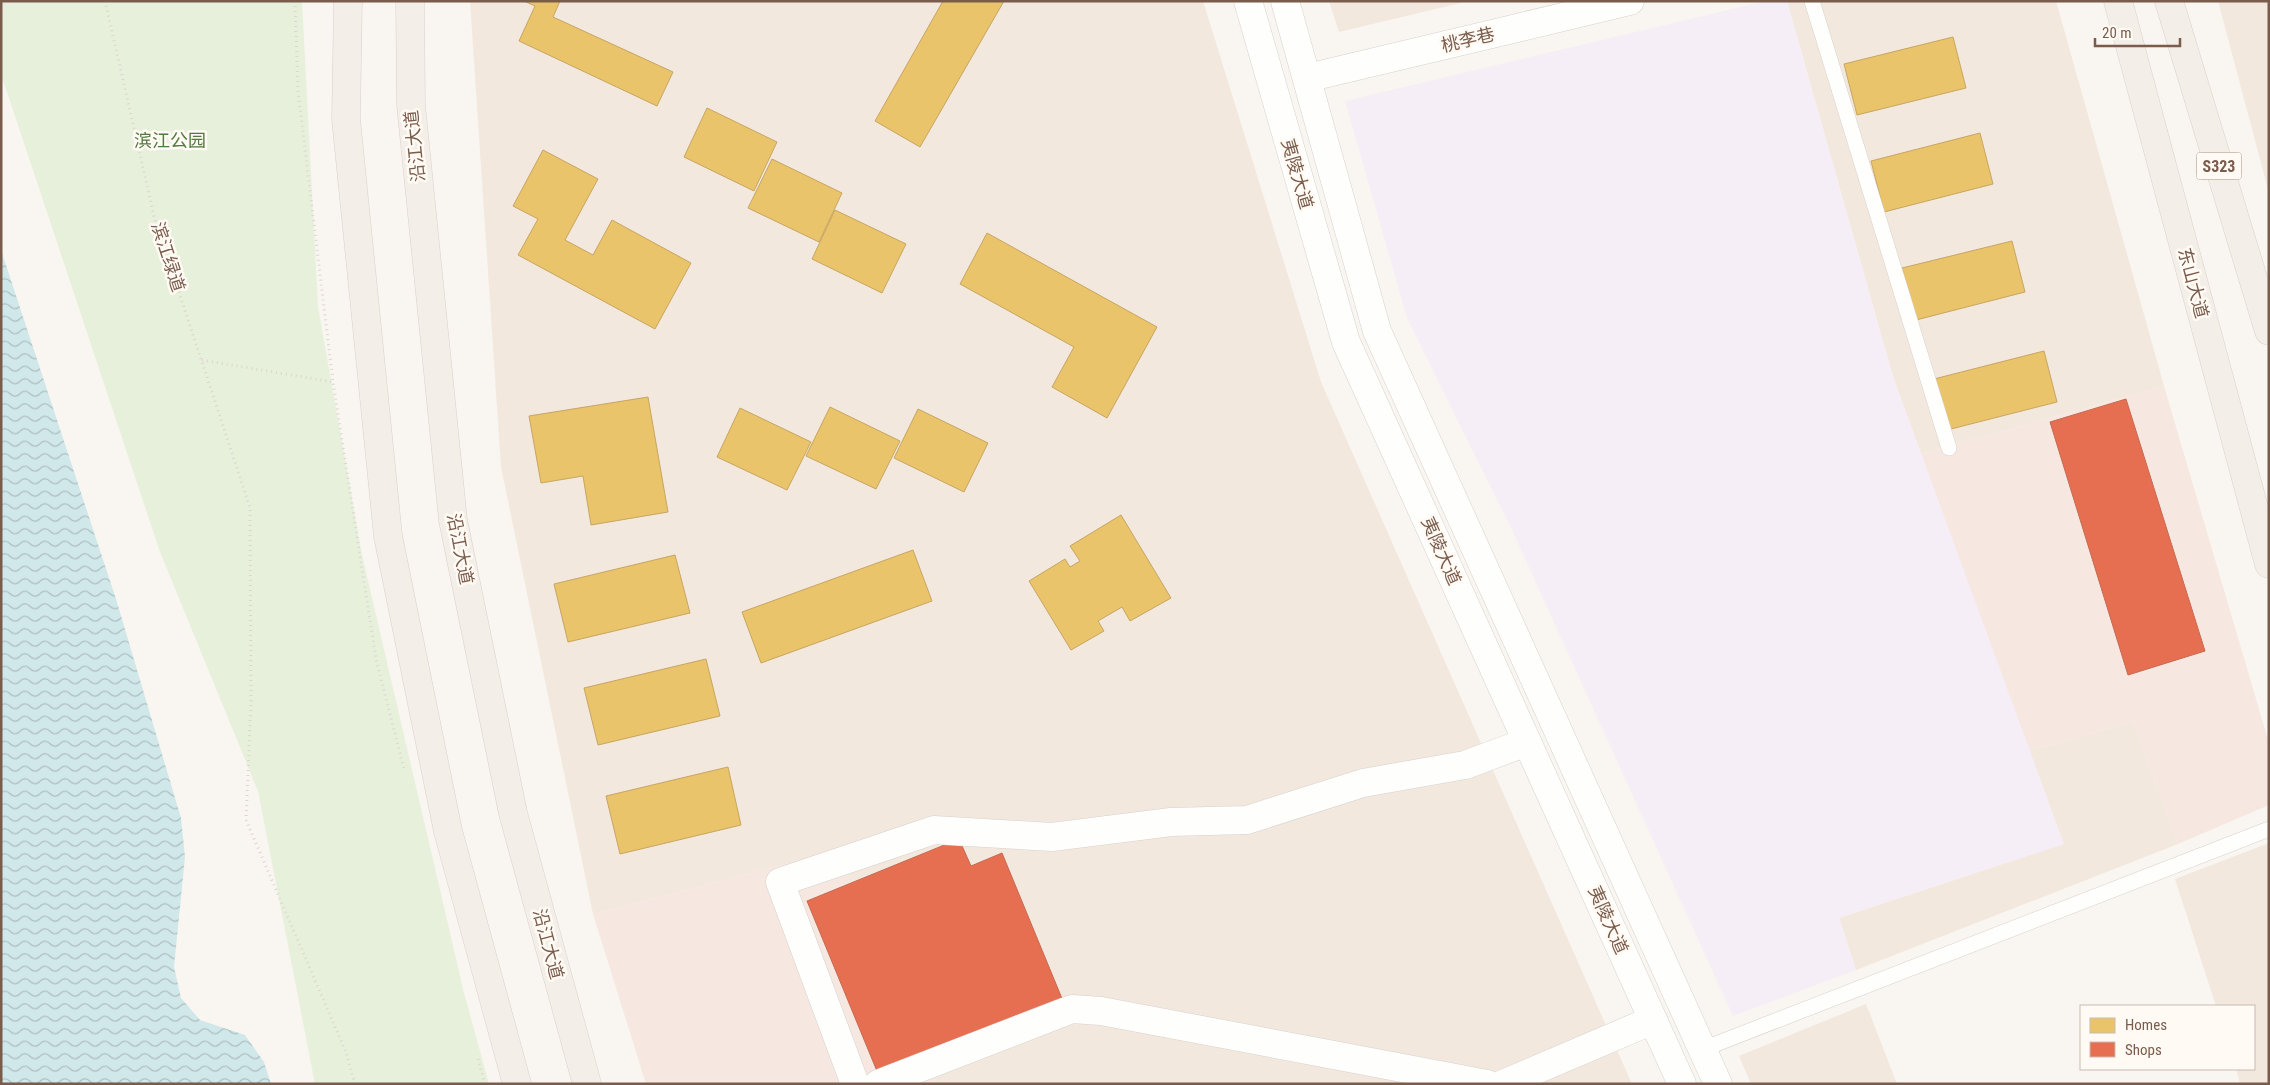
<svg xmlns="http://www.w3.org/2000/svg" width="2270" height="1085" font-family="'Roboto Condensed','Noto Sans SC',sans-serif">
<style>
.residential{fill:#f2e8de}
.commercial{fill:#f6e8e1}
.education{fill:#f6eef6}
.green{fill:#e7f0db}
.water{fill:url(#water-waves)}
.homes{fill:#e9c46a;stroke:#c8a561}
.shops{fill:#e76f51;stroke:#c66950}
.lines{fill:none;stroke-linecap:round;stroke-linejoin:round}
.service-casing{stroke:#d7d1cb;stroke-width:16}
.minor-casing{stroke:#d7d1cb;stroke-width:29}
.tertiary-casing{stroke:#d7d1cb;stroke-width:29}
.secondary-casing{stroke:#d9d2cb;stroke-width:29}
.primary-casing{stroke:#dad1cc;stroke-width:29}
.path{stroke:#dcd5d0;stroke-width:3;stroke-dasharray:1 4;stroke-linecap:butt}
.service{stroke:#fefefd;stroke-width:15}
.minor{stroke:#fefefd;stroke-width:28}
.tertiary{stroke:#fefefd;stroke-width:28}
.secondary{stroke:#fefefd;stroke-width:28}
.primary{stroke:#f3eee8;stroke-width:28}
.labels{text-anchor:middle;stroke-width:5;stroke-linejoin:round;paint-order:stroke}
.shield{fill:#fffaf3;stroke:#a28b7f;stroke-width:1}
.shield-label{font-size:16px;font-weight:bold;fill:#7a5c4d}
.street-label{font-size:18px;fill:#7a5c4d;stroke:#fffaf3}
.park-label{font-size:18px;fill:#537a41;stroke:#fffaf3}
</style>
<defs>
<pattern id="water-waves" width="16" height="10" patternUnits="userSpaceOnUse" patternTransform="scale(1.25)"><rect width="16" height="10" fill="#d0e8ea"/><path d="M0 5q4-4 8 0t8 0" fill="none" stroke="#aebfc0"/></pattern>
</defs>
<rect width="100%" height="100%" fill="#f9f5f0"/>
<path class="residential" d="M470,1H1203L1321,382L1632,1084H937L836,851L593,914L501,467Z
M1329,1H1469L1339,32Z
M1787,1H2056L2164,386L1921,454L1893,377Z
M2218,1H2269V193Z
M2133,722L2178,844L1856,970L1839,918L2063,844L2029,751Z
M2269,843V1084H2240L2236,1069H2254V1006H2216L2175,879Z
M1866,1004L1897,1084H1751L1739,1056Z"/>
<path class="commercial" d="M2164,386L2269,743V805L2178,844L2133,722L2029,751L1921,454Z
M836,851L937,1084H646L593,914Z"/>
<path class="education" d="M1766,1H1787L1893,377L2064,844L1839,918L1856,970L1733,1016L1513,532L1407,318L1345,101Z"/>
<path class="green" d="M1,1H302L318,307L362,555L464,993L489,1084H315L258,791L160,552L1,74Z"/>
<path class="water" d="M1,250L116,599L181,818L185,857L174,967L181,998L200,1020L245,1035L264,1062L271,1084H1Z"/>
<path class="homes" d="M524,1H560L553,17L673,72L657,106L519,41L535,6Z
M943,1H1004L920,147L875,121Z
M1953,37L1966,88L1857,115L1844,64Z
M707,108L777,142L754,191L684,157Z
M1980,133L1993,184L1884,212L1871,161Z
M543,150L598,179L565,240L593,255L612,220L691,263L655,329L518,255L538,219L513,206Z
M772,159L842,193L819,242L748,208Z
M835,210L906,244L882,293L812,259Z
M987,233L1157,327L1107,418L1052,387L1074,347L960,284Z
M2012,241L2025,292L1916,320L1902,268Z
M2044,351L2057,402L1947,430L1934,379Z
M648,397L668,512L591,525L583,476L541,483L529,416Z
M830,407L900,441L876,489L806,456Z
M740,408L811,442L787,490L717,457Z
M918,409L988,443L964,492L894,458Z
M1121,515L1171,598L1130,621L1122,607L1098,621L1104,631L1071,650L1029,581L1065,559L1070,567L1080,561L1070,546Z
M913,550L932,601L761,663L742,612Z
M675,555L690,613L568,642L554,584Z
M706,659L720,716L598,745L584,688Z
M728,767L741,825L620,854L606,796Z"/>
<path class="shops" d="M2126,399L2205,651L2128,675L2050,422Z
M959,839L971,866L1002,853L1063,1001L879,1076L807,901Z"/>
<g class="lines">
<defs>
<path id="service" d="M1812,1L1949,448
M1703,1049L2269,829"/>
<path id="minor" d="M855,1084L780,882L934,830L1052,837L1171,822L1247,820L1363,783L1465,765L1527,742
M878,1084L1072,1009L1101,1011L1487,1084
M1503,1084L1653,1020"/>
<path id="tertiary" d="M1307,78L1630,1"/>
<path id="secondary" d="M1248,1L1346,342L1682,1084
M1285,1L1377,331L1718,1084"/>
<path id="primary" d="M348,1L346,119L388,536L448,831L517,1084
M410,1L411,105L453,520L513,813L587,1084
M2118,1L2269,564
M2169,1L2269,331"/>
</defs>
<use href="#service" class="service-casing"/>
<use href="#minor" class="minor-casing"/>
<use href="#tertiary" class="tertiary-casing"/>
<use href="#secondary" class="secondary-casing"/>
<use href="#primary" class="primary-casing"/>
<path class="path" d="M105,1L154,216L250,508L251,701L246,820L346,1052L355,1084
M295,1L298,91L333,382L376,659L404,769
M202,360L333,382
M478,1059L485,1084"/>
<use href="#service" class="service"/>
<use href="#minor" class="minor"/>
<use href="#tertiary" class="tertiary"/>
<use href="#secondary" class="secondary"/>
<use href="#primary" class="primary"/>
</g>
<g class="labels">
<rect class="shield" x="2196.5" y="152.5" width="45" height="27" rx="4"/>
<g class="shield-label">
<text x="2219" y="172">S323</text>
</g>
<g class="street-label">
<text transform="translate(1468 40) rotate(-13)" y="6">桃李巷</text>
<text transform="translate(415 146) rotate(-96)" y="6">沿江大道</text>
<text transform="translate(1297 174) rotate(74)" y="6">夷陵大道</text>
<text transform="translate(168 257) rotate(72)" y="6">滨江绿道</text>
<text transform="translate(2193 283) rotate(75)" y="6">东山大道</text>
<text transform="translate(460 549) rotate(79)" y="6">沿江大道</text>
<text transform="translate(1441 551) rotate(66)" y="6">夷陵大道</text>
<text transform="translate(1608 920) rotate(66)" y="6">夷陵大道</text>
<text transform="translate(548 944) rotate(75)" y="6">沿江大道</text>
</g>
<g class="park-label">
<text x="170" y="147">滨江公园</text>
</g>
</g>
<rect width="2270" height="1085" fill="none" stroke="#7a5c4d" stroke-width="5"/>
<rect x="2080" y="1005" width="175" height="65" fill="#fffaf3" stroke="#cabbb1"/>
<rect x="2090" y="1018" width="25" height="15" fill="#e9c46a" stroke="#cabbb1"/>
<text x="2125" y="1030" font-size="15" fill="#7a5c4d">Homes</text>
<rect x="2090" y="1042" width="25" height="15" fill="#e76f51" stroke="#cabbb1"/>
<text x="2125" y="1055" font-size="15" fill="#7a5c4d">Shops</text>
<path d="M2095 38v8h85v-8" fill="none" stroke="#7a5c4d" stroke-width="2.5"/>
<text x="2102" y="38" font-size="15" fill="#7a5c4d" stroke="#fffaf3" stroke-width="4" paint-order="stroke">20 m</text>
</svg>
